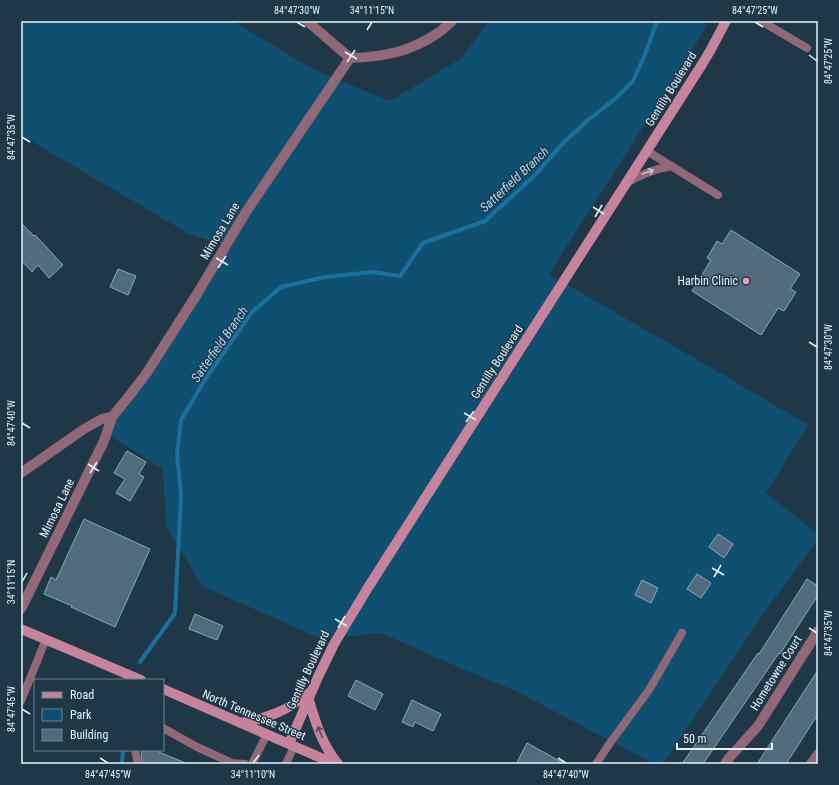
<svg xmlns="http://www.w3.org/2000/svg" width="839" height="785" font-family="'Roboto Condensed',sans-serif">
<style>
.green{fill:#0f5071}
.lines{fill:none;stroke-linecap:round;stroke-linejoin:round}
.stream{stroke:#1b719d;stroke-width:4}
.building{fill:#516b7c;stroke:#8ba7ba}
.lane{stroke:#936876;stroke-width:8}
.street{stroke:#936876;stroke-width:10}
.secondary{stroke:#c7839a;stroke-width:10}
.oneway{stroke:#c8c2ce}
.oneway2{stroke:#514e61}
.ticks{fill:none;stroke:#e4f3fd;stroke-width:1.5}
.poi-dot{fill:#ef9ab7;stroke:#1f3848;stroke-width:1.5}
.labels{text-anchor:middle;stroke-width:3;stroke-linejoin:round;paint-order:stroke}
.street-label{font-size:12px;fill:#e4f3fd;stroke:#1f3848}
.poi-label{font-size:12px;fill:#e4f3fd;stroke:#1f3848;text-anchor:end}
.water-label{font-size:13px;font-style:italic;fill:#aedcfa;stroke:#1f3848}
.neatline{fill:none;stroke:#e4f3fd;stroke-width:1.5}
.ticks-label{font-size:10px;text-anchor:middle;fill:#e4f3fd}
</style>
<rect width="100%" height="100%" fill="#1f3848"/>
<path class="green" d="M21,21H232L318,72L390,101L462,58L489,21H708L696,44L549,274L744,387L808,425L766,493L818,534V539L761,617L663,764H654L516,691L465,670L381,633L322,639L202,586L166,525L163,469L107,434L226,245L191,235L21,135Z"/>
<g class="lines">
<path class="stream" d="M140,662L175,613L181,495L177,454L181,420L206,378L252,312L281,287L325,277L373,272L400,276L423,243L485,221L534,176L563,143L587,121L616,98L633,81L644,57L657,21
M122,764L123,750"/>
</g>
<path class="building" d="M21,223L34,236L35,235L63,265L49,278L38,265L32,272L21,260Z
M731,230L800,274L790,289L796,292L784,311L778,308L761,335L692,291L711,260L707,258L717,241L722,244Z
M118,269L136,276L128,295L110,287Z
M127,451L146,462L139,474L144,477L130,501L116,493L125,479L114,473Z
M84,519L150,549L115,627L71,607L72,606L44,594L51,577L56,580Z
M718,534L733,544L724,558L709,547Z
M697,574L711,583L701,598L687,589Z
M807,579L818,586V595L780,654L779,653L703,764H682L758,653L759,654Z
M642,580L658,588L651,603L635,595Z
M195,614L223,626L217,640L189,629Z
M818,670V714L786,764H757Z
M356,680L383,694L375,710L348,696Z
M412,700L441,714L433,731L415,722L413,727L402,722Z
M527,743L565,764H516Z
M143,750H154L188,764H143L141,754Z"/>
<g class="lines">
<path class="lane" d="M761,21L807,48
M647,151L718,195
M627,183C641,174 655,169 672,166
M21,701L46,639
M163,728L197,747L232,763L245,764
M135,750L138,764
M252,764L267,734
M286,764L294,746
M596,764L610,743L649,690L682,633"/>
<path class="street" d="M307,21L350,58C383,57 410,52 438,33C443,30 447,25 452,21
M21,473L84,429L102,419L112,417
M21,609L104,441L112,417L126,400L146,374L197,294L246,212L350,58
M725,764L729,758L758,726L818,631
M811,764L818,754"/>
<path class="secondary" d="M21,629L141,680
M163,689L335,764
M308,697C315,721 322,745 338,764
M240,723C268,718 287,711 309,693
M289,744L318,677L334,644L369,586L701,66L710,51L726,21"/>
</g>
<defs><path id="oneway-shaft" d="M-6 0H5M1.5-3L5.5 0L1.5 3" fill="none" stroke-width="1.6" stroke-linecap="round" stroke-linejoin="round"/></defs>
<use class="oneway" href="#oneway-shaft" transform="translate(648 172) rotate(-20)"/>
<use class="oneway2" href="#oneway-shaft" transform="translate(320 732) rotate(-113)"/>
<path class="ticks" d="M297,22L305,27M755,22L763,27M367,30L372,22M345,52L357,59M809,55L817,61M347,62L355,50M22,137L30,142M593,207L604,214M595,217L602,205M216,258L228,265M218,268L226,256M809,342L817,347M464,413L476,420M466,422L474,411M22,423L30,428M88,464L99,471M90,473L97,462M712,568L724,575M714,577L721,565M22,582L27,573M335,619L347,626M338,628L345,616M809,628L817,633M22,709L30,714M100,758L108,763M558,758L566,763M253,763L259,755"/>
<circle class="poi-dot" cx="746" cy="281" r="4"/>
<g class="labels">
<g class="street-label">
<text transform="translate(671 89) rotate(-58)" y="4">Gentilly Boulevard</text>
<text transform="translate(220 231) rotate(-59)" y="4">Mimosa Lane</text>
<text transform="translate(497 362) rotate(-57)" y="4">Gentilly Boulevard</text>
<text transform="translate(57 508) rotate(-64)" y="4">Mimosa Lane</text>
<text transform="translate(308 670) rotate(-65)" y="4">Gentilly Boulevard</text>
<text transform="translate(776 673) rotate(-58)" y="4">Hometowne Court</text>
<text transform="translate(254 715) rotate(23)" y="4">North Tennessee Street</text>
</g>
<g class="poi-label">
<text x="738" y="285">Harbin Clinic</text>
</g>
<g class="water-label">
<text transform="translate(514 179) rotate(-43)" y="5">Satterfield Branch</text>
<text transform="translate(219 344) rotate(-55)" y="5">Satterfield Branch</text>
</g>
</g>
<rect width="839" height="785" fill="none" stroke="#1f3848" stroke-width="44"/>
<rect x="34" y="679" width="130" height="72" fill="#1f3848" stroke="#6e8390"/>
<rect x="42" y="692" width="20" height="6" fill="#c7839a" stroke="#6e8390"/>
<text x="70" y="699" font-size="12" fill="#e4f3fd">Road</text>
<rect x="42" y="709" width="20" height="12" fill="#0f5071" stroke="#6e8390"/>
<text x="70" y="719" font-size="12" fill="#e4f3fd">Park</text>
<rect x="42" y="729" width="20" height="12" fill="#516b7c" stroke="#6e8390"/>
<text x="70" y="739" font-size="12" fill="#e4f3fd">Building</text>
<path d="M677 743v6h95v-6" fill="none" stroke="#e4f3fd" stroke-width="2"/>
<text x="683" y="743" font-size="12" fill="#e4f3fd" stroke="#1f3848" stroke-width="3" paint-order="stroke">50 m</text>
<rect x="22" y="22" width="795" height="741" class="neatline"/>
<g class="ticks-label">
<text x="297" y="14">84°47'30"W</text>
<text x="372" y="14">34°11'15"N</text>
<text x="755" y="14">84°47'25"W</text>
<text transform="translate(828 61) rotate(-90)" y="4">84°47'25"W</text>
<text transform="translate(11 137) rotate(-90)" y="4">84°47'35"W</text>
<text transform="translate(828 347) rotate(-90)" y="4">84°47'30"W</text>
<text transform="translate(11 423) rotate(-90)" y="4">84°47'40"W</text>
<text transform="translate(11 582) rotate(-90)" y="4">34°11'15"N</text>
<text transform="translate(828 633) rotate(-90)" y="4">84°47'35"W</text>
<text transform="translate(11 709) rotate(-90)" y="4">84°47'45"W</text>
<text x="108" y="778">84°47'45"W</text>
<text x="253" y="778">34°11'10"N</text>
<text x="566" y="778">84°47'40"W</text>
</g>
</svg>
